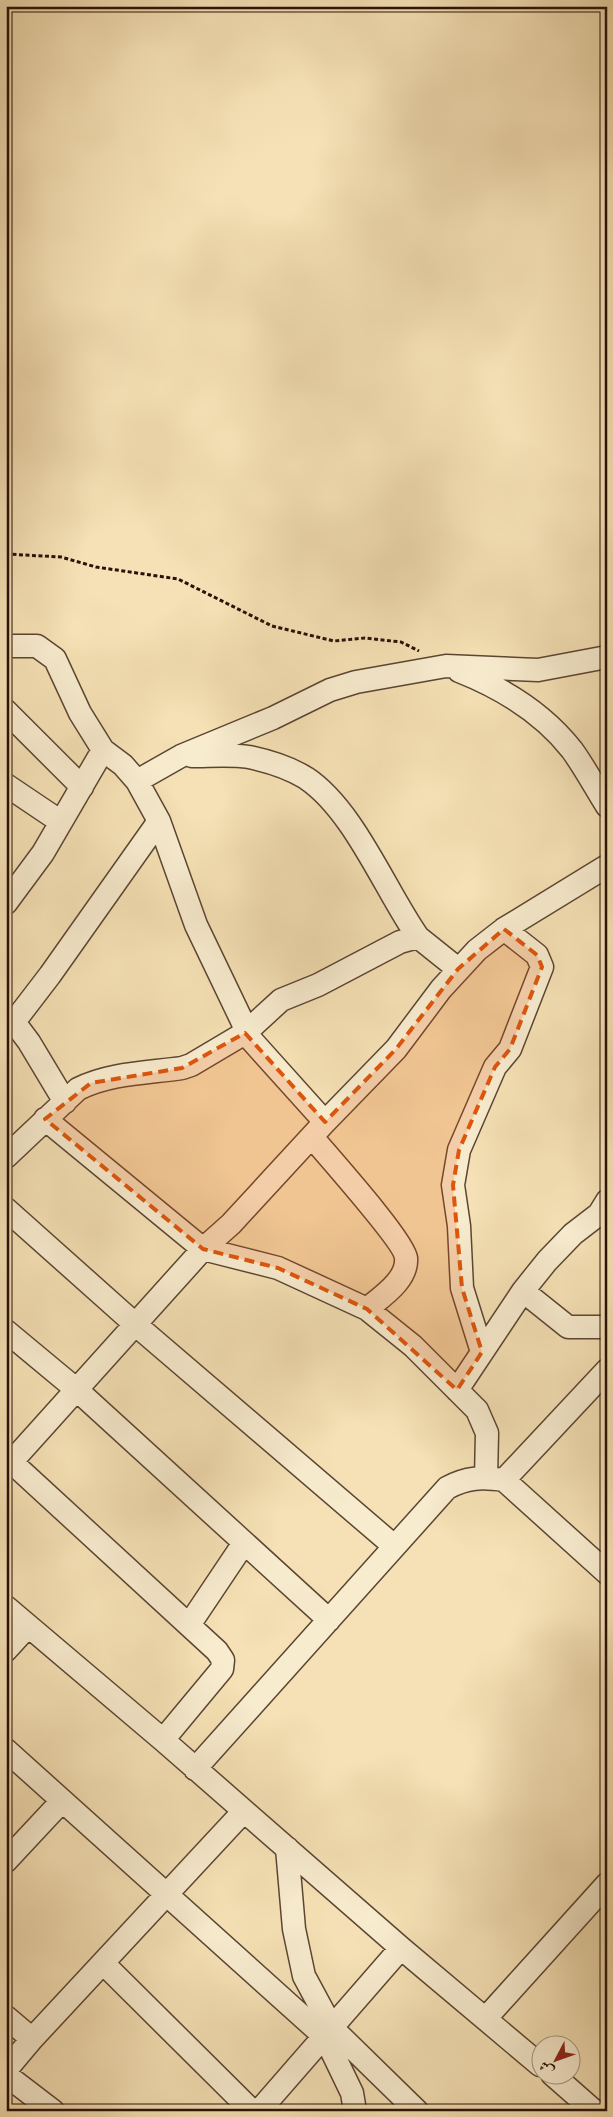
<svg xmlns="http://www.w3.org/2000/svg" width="613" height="2117" font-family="Cardo,Amiri,serif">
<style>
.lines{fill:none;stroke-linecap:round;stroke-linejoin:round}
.minor-casing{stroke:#5b4533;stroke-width:25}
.path{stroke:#281108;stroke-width:3;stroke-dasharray:4 2.5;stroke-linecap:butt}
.minor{stroke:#f8eccf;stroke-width:22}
.marked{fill:#de550c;fill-opacity:0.2;stroke:#de550c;stroke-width:4;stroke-dasharray:10 6;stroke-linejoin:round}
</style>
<rect width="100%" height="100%" fill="#f5e1b5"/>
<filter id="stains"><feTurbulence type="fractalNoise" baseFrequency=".004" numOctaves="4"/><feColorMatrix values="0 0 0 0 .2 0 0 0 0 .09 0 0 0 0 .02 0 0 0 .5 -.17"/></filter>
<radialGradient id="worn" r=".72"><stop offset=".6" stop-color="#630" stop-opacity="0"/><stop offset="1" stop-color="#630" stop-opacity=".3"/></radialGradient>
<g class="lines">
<defs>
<path id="minor" d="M6,646H37L55,659L80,713L103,750L123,765L137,781L159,821L196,925L243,1023L245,1033L325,1122
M459,671C502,688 543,713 572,750C585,768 595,787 607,806
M6,711L82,787
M192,756C210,756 231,754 249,757C268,761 290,768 306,778C354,810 385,890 418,937
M137,781L181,756L273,718L330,690L356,682L446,666L538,670L607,657
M6,785L61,822
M6,903L43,853L103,750
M6,1019L14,1022L29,1042L65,1102
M14,1022L50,975L159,821
M45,1119L203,1249L278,1268L367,1309L413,1346L477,1410L487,1433L486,1478
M312,1137C327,1155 405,1242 406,1258C408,1280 381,1297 367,1309
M6,1157L78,1089C110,1073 147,1073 182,1068L191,1065L245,1033L281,1000L318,985L400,942L418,937L458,969
M6,1209L136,1325L394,1546
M523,1291L568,1327H607
M6,1331L77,1390L329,1620
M482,1352L462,1288L459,1226L453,1185L459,1150L495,1067L510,1049L542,967L537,955L504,929
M457,1390L523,1291L547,1261L573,1234L599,1214L607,1201
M6,1457L217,1651L223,1660L222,1669L163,1740
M6,1468L203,1249L231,1224L325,1122L396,1049L441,989L477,950L504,929L607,866
M504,1480L607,1370
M6,1607L163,1740L401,1948L540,2065
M189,1625L244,1543
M6,1650L28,1626
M6,1750L325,2037L352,2093L355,2111
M195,1769L447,1488C467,1477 482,1477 504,1480L607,1573
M287,1848L294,1929L304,1976L332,2028L417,2111
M6,1861L62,1801
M103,1963L252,2111
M6,2017L32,2039
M486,2018L607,1884
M6,2070L32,2039L244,1811
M552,2074L594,2111
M6,2075L53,2111
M259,2111L401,1948"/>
</defs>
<use href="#minor" class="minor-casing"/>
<path class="path" d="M6,554L61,557L96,567L178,579L272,626L334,641L365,638L401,642L419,651"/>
<use href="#minor" class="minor"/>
</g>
<path class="marked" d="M504,929L537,955L542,967L510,1049L495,1067L459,1150L453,1185L462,1288L482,1352L457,1390L367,1309L278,1268L203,1249L45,1119L91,1083L182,1068L245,1033L325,1122L396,1049L458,969Z"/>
<rect width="613" height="2117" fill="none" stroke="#f5e1b5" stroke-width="25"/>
<rect x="8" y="8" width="598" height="2102" fill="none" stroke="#281108" stroke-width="2.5"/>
<rect x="12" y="12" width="588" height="2092" fill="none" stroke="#281108"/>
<g transform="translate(556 2060) rotate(229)"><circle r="24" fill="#f8eccf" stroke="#a5947f"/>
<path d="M0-4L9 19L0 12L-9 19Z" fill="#8f2418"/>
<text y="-8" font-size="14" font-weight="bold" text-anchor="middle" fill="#281108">ش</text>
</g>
<rect width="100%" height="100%" filter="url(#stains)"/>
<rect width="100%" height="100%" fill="url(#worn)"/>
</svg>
